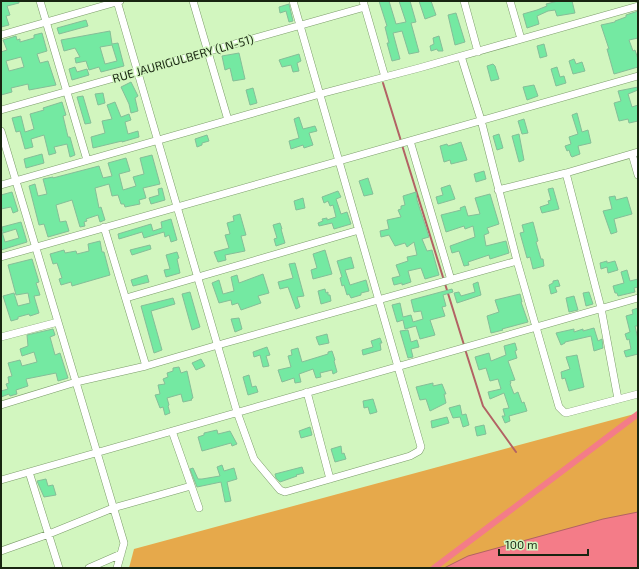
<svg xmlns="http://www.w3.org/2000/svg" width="639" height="569" font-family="'Exo 2',sans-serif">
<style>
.green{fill:#e6a94b}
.water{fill:#f47c88;stroke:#b26264}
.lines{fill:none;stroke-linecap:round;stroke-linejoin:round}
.stream{stroke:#b26264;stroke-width:2}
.canal{stroke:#f47c88;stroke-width:6}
.building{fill:#74e9a2;stroke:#85be98;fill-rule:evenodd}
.minor-casing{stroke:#7b9c69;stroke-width:8}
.minor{stroke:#fff;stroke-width:7}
.labels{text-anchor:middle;stroke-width:3;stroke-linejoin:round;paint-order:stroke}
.street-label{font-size:12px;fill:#182511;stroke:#d2f6bf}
</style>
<rect width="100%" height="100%" fill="#d2f6bf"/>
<path class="green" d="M638,413V568H129L134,549Z"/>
<path class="water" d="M638,512V568H444L468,556L603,519Z"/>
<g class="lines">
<path class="stream" d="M383,83L401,141
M402,145L464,345
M465,349L483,406L516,452"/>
<path class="canal" d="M434,568L638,414"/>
</g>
<path class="building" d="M1,1H19V3L7,6L10,15L6,16L9,25L1,27Z
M379,1H389L396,24L406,22L399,1H410L416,22L411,23L419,52L409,54L402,31L393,33L400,59L392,61L387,43H389L385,27L387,26Z
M419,1H431L436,15L425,19Z
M558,1H572L575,13L557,16L555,10L548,11L537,16L539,24L527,28L523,14L537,10L547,6L546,4Z
M289,4L293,21L289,22L286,11L280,13L279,7Z
M638,11V38L629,40L633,51L635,50L638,59V67L614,74L607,49H609L601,25L615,22V21L626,17V15Z
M456,13L465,42L455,45L448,15Z
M86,20L88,26L59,34L57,28Z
M110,31L112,44L118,43L124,66L101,72L99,67L89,70L86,61L76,63L75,58L80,57L75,48L64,51L61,40ZM112,45L117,61L105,64L100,47Z
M42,33L47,51L37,54L40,63L48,61L56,85L29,90L28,84L11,88L12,92L1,95V52L7,50L3,40L16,36L17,40L20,39V42L34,38V35ZM21,57L24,67L9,71L6,61Z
M439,36L443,51H438L437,49L431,51L430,46L434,44L433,38Z
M544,44L547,56L540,58L537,46Z
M239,53L245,79L233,81L230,68L225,70L222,56Z
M299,54L301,61L297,63L299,71L293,72L291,65L282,67L279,60Z
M574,59L576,64L582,62L585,71L573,74L569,61Z
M493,64L495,66L499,79L491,81L487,66Z
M75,67L77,72L87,69L89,75L72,80L69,69Z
M557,67L560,77L564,76L566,83L556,86L551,69Z
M131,82L138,96L135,98L138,111L131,113L129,104L121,87Z
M534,85L538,96L527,100L523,87Z
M638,87V90L628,94L632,107L638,105V121L629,123L628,119L619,121L614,103L621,101L618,91Z
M253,88L257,103L250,105L246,90Z
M103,93L105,103L98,105L95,94Z
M83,96L91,123L85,124L77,97Z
M62,102L66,115L63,116L68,137H70L75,155L70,157L67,144L54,147L56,153L49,155L44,135L31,139L33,147L25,149L20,131L16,132L12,118L21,116L25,132L34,129L30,114L44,110L43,108Z
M115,102L121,117L129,114L131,120L125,122L128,134L138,131L139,137L122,142V141L93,148L91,137L105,133L102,121L112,119L107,105Z
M577,113L582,132L588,130L591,143L578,146L580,154L572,157L571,156L569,150L567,151L565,146L571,144L569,137L578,134L572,115Z
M299,117L303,129L315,126L317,131L309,133L313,145L304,148L303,145L291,149L289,141L299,138L294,119Z
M524,119L528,133L522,134L518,121Z
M499,134L503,148L497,150L493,136Z
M519,134L524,160L519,162L512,136Z
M207,135L209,141L202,143V145L197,147L195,139Z
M461,142L467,160L451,164L450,160L444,162L440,146L447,144L448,146L455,144Z
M42,154L44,163L26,168L24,159Z
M152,155L160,184L143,188L146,198L139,200L140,204L125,207L124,204H121L118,195L112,196L109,184L95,188L99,208L101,207L105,220L100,222L98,215L86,219L87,221L84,222L85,226L80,227L72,200L56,205L60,222L66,221L69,231L48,237L44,224L39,225L29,186L35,184L38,196L47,194L43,179L53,177V178L99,166L103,178L112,176L108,163L126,158L130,171L119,174L123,190L136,186L133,177L144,174L140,158Z
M484,171L486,179L476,182L474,174Z
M368,178L373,194L364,196L359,181Z
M450,185L455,199L438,204L436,197L443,195L441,188Z
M162,188L165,200L151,204L149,198L159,195L158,189Z
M553,188L559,209L542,213L540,207L549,204L548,201L551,200L548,189Z
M338,191L341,197L336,199L341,214L347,212L351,224L334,229L332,223L319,226L318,223L323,221L322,219L327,218V220L336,217L333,205L330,206L328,201L324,203L322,197Z
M12,192L18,211L13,213L11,207L1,209V195Z
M416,192L417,200L429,237L422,239L427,251L432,250L439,275L425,279L421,268L408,271L411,282L402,285V283L394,285L392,278L400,276L396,265L408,261L407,257L417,255L414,242L407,247L405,243L395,246L389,235L381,237L380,231L389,229L387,220L401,217L398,210L401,209V206L405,205L403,196Z
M490,194L499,224L487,228L489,233L484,235L486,246L506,241L509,253L490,259L489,255L468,262L469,265L464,266L459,251L452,253L450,246L475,237L473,226L465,229L464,226L446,232L441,215L461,210L460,208L465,206L468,216L480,214L475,198Z
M615,196L616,200L627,197L632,214L614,219L617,232L611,234L603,211L612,209L609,197Z
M303,198L305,208L296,210L294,201Z
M240,214L246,235L241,236L245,251L225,255L226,260L218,262L214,252L229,248L225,235L230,234L227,223L234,221L233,216Z
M171,219L177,240L171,242L169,235L165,237L164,232L144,238L142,232L119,239L118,234L151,224L153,231L162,228L161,222Z
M21,222L27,242L1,250V232H2L5,242L19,238L16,229L3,233L2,227Z
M533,222L538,241L536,242L541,259H543L544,266L533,269L530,257L527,258L520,233L524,232L522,225Z
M280,223L282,229H281L285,243L276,246L274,239L277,238L273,225Z
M100,241L102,252H104L110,275L72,286L71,282L61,285L59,279L62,278L57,263L53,264L50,254L64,250L65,253L76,251L77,254L89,251L88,244Z
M150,245L151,249L132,255L130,250Z
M325,250L332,274L313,279L311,270L317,268L313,254Z
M177,252L179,258L177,259L180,273L166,277L164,270L170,269L166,255Z
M351,257L354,268L345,270L350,285L366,280L369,291L361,293V295L351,298L349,294L347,295L344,285L342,286L340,278L342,277L337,261Z
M32,259L39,282L36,283L40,295L34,296L39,313L30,316L29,314L18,317V319L11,321L3,296L14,293L18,306L30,303L28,293L16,295L8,265Z
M607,261V263L615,261L618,270L608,273L607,267L601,269L600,263Z
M295,263L304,296L297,297L300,307L296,309L288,287L280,289L278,282L293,278L289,264Z
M627,270L630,281L638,279V287L634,288L635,292L618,296L617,293H615L613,286L624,283L621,272Z
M263,274L269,293L258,296L261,303L241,310L238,303L232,305L231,300L219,303L212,283L219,280L223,294L234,291L231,277L237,275L239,283Z
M147,275L149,282L133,286L131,280Z
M558,280L560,286L555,287L557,292L551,294L549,285L553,283V281Z
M478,282L481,295L457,303L454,293L459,292L461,296L475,292L473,284Z
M325,289L326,293L328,292V295H330L331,301L321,304L318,291Z
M452,289L453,292L443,295L446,306L442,307L445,316L430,320L435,335L420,339L416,326L405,329L403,320L397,322L392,305L400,303L403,317L411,315L413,322L423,319L421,311L414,312L411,300Z
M190,292L200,327L192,330L182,294Z
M589,292L593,304L586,306L583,293Z
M520,294L522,302H521L528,322L502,329L503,330L491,333L487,316L499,312L495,300Z
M574,296L578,310L569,312L566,298Z
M173,298L175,304L151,311L162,350L154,353L141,306Z
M638,308V326H635L638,339V354L626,357L624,351L631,349L629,339L627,340L625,334L630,332L626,316L633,314L632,310Z
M239,318L242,329L235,332L231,319Z
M594,328L598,341L602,339L603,348L594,351L591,336L565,342V343L561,345L556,333L574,329V332L583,329V331Z
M53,329L55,335L50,337L55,355L60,353L68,378L58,381L56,373L26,379L28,386L16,390L17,394L10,396L9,394L1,397V391L8,389L6,384L9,383L8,377L12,376L8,363L20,360L22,366L37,362L34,352L22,356L20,349L28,346L27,335Z
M408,330L411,342L417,340L419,347L411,349L413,357L408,358L400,331Z
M327,334L329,343L319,345L316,337Z
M380,338L382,343H380L381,350L363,355L362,350L373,347L371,341Z
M515,343L517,350L515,351L517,358L508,361L515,380L510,381L511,383L510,384L514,394L518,392L522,403L524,402L527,411L509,416L510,421L505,423L502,416H505L503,409L509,408L504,393L490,399L488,392L501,389L498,379L490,381L486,368L479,370L475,357L489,353L491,361L506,355L504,346Z
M267,347L270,355L266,356L269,366L263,367L260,355L254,357L253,352Z
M298,348L302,362L328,354V352L332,351L335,360L334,361L337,372L333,374L332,370L320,373L321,377L316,378L313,369L299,374L301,382L295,383L294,378L282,382L278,370L291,367L288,356L292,355L291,350Z
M577,355L584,387L569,391L565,378L562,379L561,372L570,369L566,357Z
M201,359L205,366L196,370L192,363Z
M179,367L181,373L187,371L193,398L191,399L192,400L183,402L181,394L167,398L169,405L168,406L170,413L165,415L163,407L160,408L155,395L160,394L158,385L165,384L163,379L168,377L167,373L173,371V368Z
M249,375L252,387L256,386L258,392L248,395L243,377Z
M433,383V386L442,384L446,394H444L446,403L430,411L426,399L420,400L416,387Z
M373,399L377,412L370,414L368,407L364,408L363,401Z
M460,405L462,415L466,414L469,425L463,427L460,417L453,418L449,408Z
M447,417L449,423L432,428L431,421Z
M484,425L486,434L477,436L475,427Z
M310,427L312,435L301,438L299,431Z
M217,430L218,434L230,431L237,444L232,446L231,443L202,451L198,437L204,435V433Z
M341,446L342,454L344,453L346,459L335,462L331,449Z
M222,465L224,471L234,468L237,479L227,482L231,501L225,502L221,482L197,487L190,469L193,468L198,479H202L220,476L217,467Z
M302,467L304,473L296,475L297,476L280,482L276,478L275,474Z
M46,479L48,486L53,485L56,495L44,497L37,481Z"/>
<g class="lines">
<defs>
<path id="minor" d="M40,1L87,160
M117,1L237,412L254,459L280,490L285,492L410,456L419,451L421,447L293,1
M193,1L228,120
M363,1L385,77
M464,1L478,52
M510,1L521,39
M1,35L120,1
M461,56L481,120L517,261L559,407L564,412L566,413L638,394
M1,110L365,7
M1,131L124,543L117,568
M410,141L451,280
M632,154L638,175
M566,173L601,308L618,399
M1,185L320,94L419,68L638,6
M498,190L566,173L638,152
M104,227L146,366
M1,257L638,76
M126,298L359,230
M1,337L58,322
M307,392L330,479
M1,405L76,382L146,366L218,345L517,261
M172,431L199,508
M29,472L59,568
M1,480L638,298
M1,551L49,534L113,508L191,486
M89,568L121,554"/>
</defs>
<use href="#minor" class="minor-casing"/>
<use href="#minor" class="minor"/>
</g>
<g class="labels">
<g class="street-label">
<text transform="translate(183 59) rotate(-16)" y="4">RUE JAURIGULBERY (LN-51)</text>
</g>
</g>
<rect width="639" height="569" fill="none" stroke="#182511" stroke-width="4"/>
<path d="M499 549v6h89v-6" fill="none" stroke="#182511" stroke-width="2"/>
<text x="505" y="549" font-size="12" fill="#182511" stroke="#d2f6bf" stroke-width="3" paint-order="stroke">100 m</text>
</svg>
